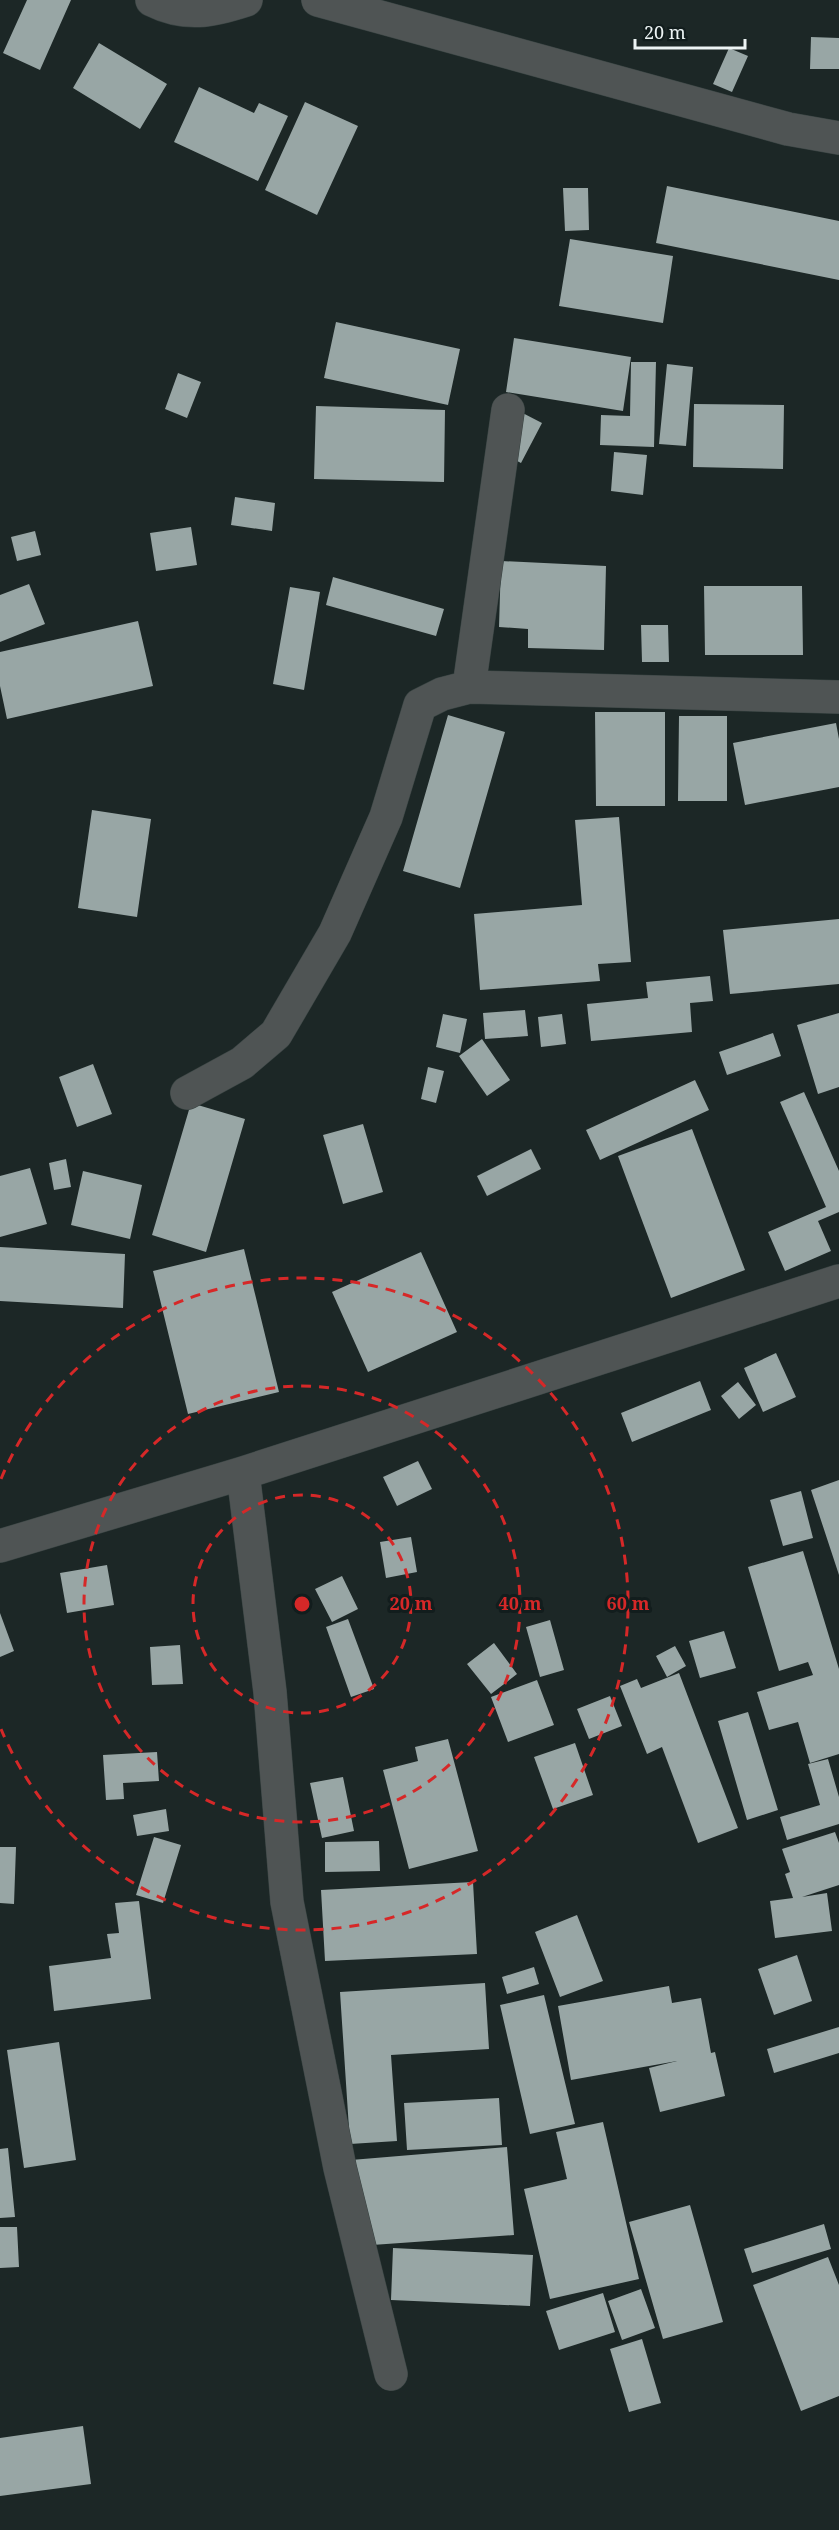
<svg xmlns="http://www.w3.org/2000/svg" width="839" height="2530" font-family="'Noto Serif',serif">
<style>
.building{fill:#98a6a5}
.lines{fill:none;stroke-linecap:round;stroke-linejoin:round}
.minor-casing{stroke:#394443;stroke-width:34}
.minor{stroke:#4f5454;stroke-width:33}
.ring{fill:none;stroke:#d62828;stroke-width:3;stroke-dasharray:10 8}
.centre{fill:#d62828;stroke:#121d1d;stroke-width:3}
.ring-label{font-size:18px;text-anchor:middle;font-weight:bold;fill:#d62828;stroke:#121d1d;stroke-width:6;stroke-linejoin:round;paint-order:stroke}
</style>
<rect width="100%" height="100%" fill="#1c2726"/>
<path class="building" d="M27,0H71L40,70L3,53Z
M811,37L839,38V69H810Z
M99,43L167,84L140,129L73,88Z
M729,48L748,56L732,92L713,84Z
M199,87L254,113L259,103L288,116L258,181L174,142Z
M305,102L358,126L317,215L265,190Z
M667,186L839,221V280L656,243Z
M563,188H588L589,230L565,231Z
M570,239L673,256L663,323L559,306Z
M336,322L460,349L448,405L324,378Z
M514,338L631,357L623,411L506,392Z
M631,362H656L654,447L600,445L601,415L630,416Z
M667,364L693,367L686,446L659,444Z
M178,373L201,382L187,418L165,409Z
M694,404L784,405L783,469L693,467Z
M316,406L445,410L444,482L314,479Z
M511,407L542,423L521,463L490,447Z
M614,452L647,455L643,495L611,491Z
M235,497L275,503L272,531L231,525Z
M191,527L197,565L156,571L150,533Z
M35,531L41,555L17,561L11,537Z
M501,561L606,566L604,650L528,648V629L499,627Z
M333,577L444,609L436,636L326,605Z
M29,584L45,624L0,642V595Z
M704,586H802L803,655H705Z
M290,587L320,592L304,690L273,684Z
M138,621L153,686L7,719L0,686V652Z
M641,625H668L669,662H642Z
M595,712H665V806H596Z
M448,715L505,732L460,888L403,871Z
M679,716H727V801H678Z
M836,723L839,739V787L745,805L733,743Z
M92,810L151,819L137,917L78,908Z
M619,817L631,962L598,964L600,981L480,990L474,914L582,905L575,820Z
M839,919V984L730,994L723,930Z
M710,976L713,1001L690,1003L692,1032L591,1041L587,1004L648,998L646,982Z
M525,1010L528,1036L485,1039L483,1013Z
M839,1013V1087L818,1094L797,1025Z
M443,1014L467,1019L460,1053L436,1047Z
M562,1014L566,1044L541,1047L538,1017Z
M773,1033L781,1056L727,1075L719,1052Z
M482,1039L510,1080L487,1096L459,1056Z
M93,1064L112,1114L77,1127L59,1077Z
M428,1067L444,1071L436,1103L421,1099Z
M695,1080L709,1110L600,1160L586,1130Z
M804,1092L839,1171V1212L818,1221L831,1251L785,1271L768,1232L826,1207L780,1102Z
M191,1103L245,1119L206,1252L152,1235Z
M363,1124L383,1192L343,1204L323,1135Z
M692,1129L745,1270L671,1298L618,1156Z
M531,1149L541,1169L487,1196L477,1176Z
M66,1159L71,1187L54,1190L49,1163Z
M30,1168L47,1224L0,1237V1176Z
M83,1171L142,1185L130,1239L71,1225Z
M0,1247L125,1254L123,1308L0,1301Z
M244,1249L279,1392L188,1414L153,1271Z
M421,1252L457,1332L368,1372L332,1292Z
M776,1353L796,1397L763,1412L744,1368Z
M700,1381L711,1410L632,1442L621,1413Z
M738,1382L756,1405L739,1419L721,1396Z
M418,1461L432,1489L397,1506L383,1477Z
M839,1480V1575L811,1490Z
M801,1491L813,1538L783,1546L770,1500Z
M411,1537L417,1572L386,1578L380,1542Z
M803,1551L839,1669V1754L810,1763L798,1722L769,1730L757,1692L813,1675L808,1662L779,1671L748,1567Z
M107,1565L114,1605L67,1613L60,1573Z
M342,1576L358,1609L332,1622L315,1589Z
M0,1613L14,1651L0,1657Z
M348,1619L374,1689L351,1697L326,1627Z
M550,1620L564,1670L540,1677L526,1627Z
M724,1631L736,1668L700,1678L689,1641Z
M494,1643L517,1674L491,1694L467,1664Z
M180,1645L183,1684L152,1685L150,1647Z
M675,1646L686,1666L667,1677L656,1656Z
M679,1673L738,1828L698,1843L662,1747L647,1754L620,1686L637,1679L641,1688Z
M537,1680L554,1725L508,1742L491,1697Z
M610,1696L622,1726L589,1739L577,1709Z
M748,1712L778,1810L747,1820L718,1721Z
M448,1739L478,1851L409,1869L383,1770L418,1761L415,1747Z
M575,1743L593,1795L553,1809L534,1757Z
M157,1752L159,1781L123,1783L124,1799L106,1800L103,1755Z
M828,1759L839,1797V1824L787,1840L780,1817L820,1805L808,1764Z
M343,1777L354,1831L322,1838L310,1783Z
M166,1809L169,1831L137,1836L133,1815Z
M835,1832L839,1843V1885L802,1897L827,1893L832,1931L775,1938L770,1901L793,1898L785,1874L790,1872L782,1849Z
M154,1837L181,1845L163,1903L136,1895Z
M379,1841L380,1871L325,1872V1842Z
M0,1847H16L14,1904L0,1903Z
M473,1882L477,1954L325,1961L321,1890Z
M139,1901L151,1999L54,2011L49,1966L111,1958L107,1934L119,1933L115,1903Z
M577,1915L603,1981L560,1997L535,1932Z
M797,1955L812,2001L774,2015L758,1969Z
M534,1967L539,1984L507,1994L502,1977Z
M485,1983L489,2049L391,2055L397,2141L350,2144L340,1992Z
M669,1986L672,2003L701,1998L711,2053L715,2052L725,2096L660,2112L649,2068L677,2061L571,2080L558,2006Z
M544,1995L575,2124L530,2134L500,2005Z
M839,2027V2053L774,2073L767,2049Z
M59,2042L76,2160L24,2168L7,2050Z
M499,2098L502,2145L407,2150L404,2103Z
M603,2122L639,2279L550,2299L524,2189L567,2179L556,2132Z
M507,2147L514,2235L358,2246L351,2160Z
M8,2148L15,2217L0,2218V2149Z
M690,2205L723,2322L663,2339L629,2222Z
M824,2224L831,2249L752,2273L744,2249Z
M0,2227H17L19,2267L0,2268Z
M393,2248L533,2255L530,2306L391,2300Z
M828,2257L839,2285V2396L801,2411L753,2285Z
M641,2289L655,2328L622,2340L608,2301Z
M603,2293L615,2332L559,2350L546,2311Z
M642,2339L661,2403L629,2412L610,2349Z
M83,2426L91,2484L0,2496V2438Z"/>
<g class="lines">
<defs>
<path id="minor" d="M152,0C186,17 212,11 246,0
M318,0L788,129L839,138
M469,687L508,410
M187,1093L242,1063L276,1034L335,933L386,817L420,705L442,694L469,687L839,697
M243,1473L270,1692L287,1902L340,2168L391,2374
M0,1546L243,1473L839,1281"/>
</defs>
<use href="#minor" class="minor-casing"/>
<use href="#minor" class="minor"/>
</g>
<g class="ring">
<circle cx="302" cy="1604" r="109"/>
<circle cx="302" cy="1604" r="218"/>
<path d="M1 1479A326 326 0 1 1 1 1729"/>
</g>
<circle cx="302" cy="1604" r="9" class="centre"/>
<g class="ring-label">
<text x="411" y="1610">20 m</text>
<text x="520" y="1610">40 m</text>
<text x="628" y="1610">60 m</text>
</g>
<path d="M635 39v9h110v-9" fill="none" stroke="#edf4f4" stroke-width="3"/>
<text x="644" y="39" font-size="18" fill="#edf4f4" stroke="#121d1d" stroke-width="4.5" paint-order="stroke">20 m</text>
</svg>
